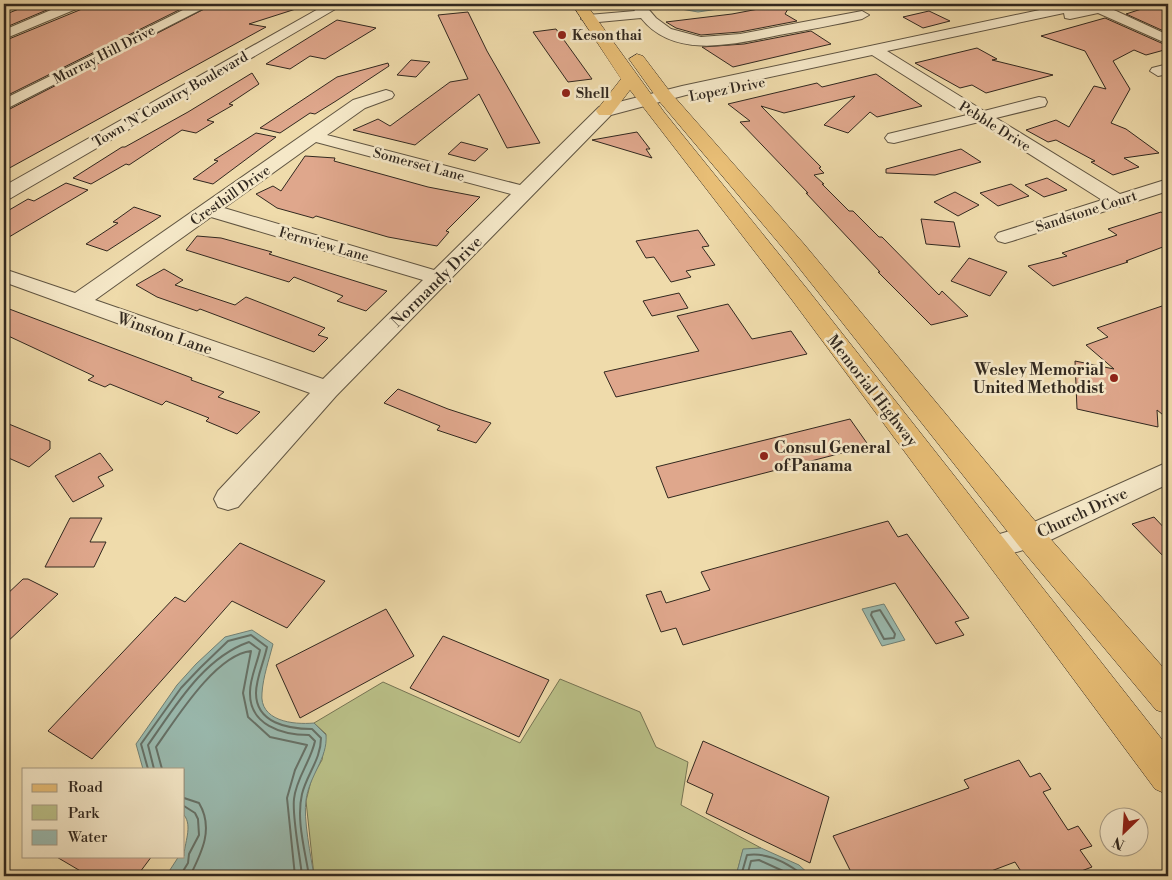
<svg xmlns="http://www.w3.org/2000/svg" width="1172" height="880" font-family="'Libre Bodoni',serif">
<style>
.green{fill:#bac088;stroke:#767454}
.water{fill:#9abaaf;stroke:#708075}
.lines{fill:none;stroke-linecap:round;stroke-linejoin:round}
.shore{stroke:#667167;stroke-width:2}
.building{fill:#dfa78c;stroke:#31281f}
.minor-casing{stroke:#605542;stroke-width:2}
.major-casing{stroke:#31281f;stroke-width:1}
.minor{fill:#f5e8c8;fill-rule:evenodd}
.major{fill:#e8be76;fill-rule:evenodd}
.poi-dot{fill:#8f2418;stroke:#f5e8c8;stroke-width:2}
.labels{text-anchor:middle;stroke-width:5;stroke-linejoin:round;paint-order:stroke}
.far-poi-label{font-size:14px;font-weight:bold;fill:#31281f;stroke:#f5e8c8;text-anchor:start}
.far-street-label{font-size:14px;fill:#31281f;stroke:#f5e8c8}
.street-label{font-size:16px;fill:#31281f;stroke:#f5e8c8}
.poi-label{font-size:16px;font-weight:bold;fill:#31281f;stroke:#f5e8c8;text-anchor:end}
</style>
<rect width="100%" height="100%" fill="#efdbab"/>
<filter id="stains"><feTurbulence type="fractalNoise" baseFrequency=".004" numOctaves="4"/><feColorMatrix values="0 0 0 0 .2 0 0 0 0 .09 0 0 0 0 .02 0 0 0 .5 -.17"/></filter>
<radialGradient id="worn" r=".72"><stop offset=".6" stop-color="#630" stop-opacity="0"/><stop offset="1" stop-color="#630" stop-opacity=".3"/></radialGradient>
<path class="green" d="M560,679L640,712L656,747L688,762L681,805L761,848L743,850L736,876H314L306,801L312,777L322,760L326,734L314,723L383,682L520,743Z"/>
<path class="water" d="M687,4H753L698,12L681,9Z
M884,604L905,640L882,646L862,609Z
M252,630L273,644C269,660 263,677 262,693C259,721 293,725 314,723L326,735C328,758 309,776 306,800C303,818 311,857 314,876H166L179,856H184C184,844 193,826 184,815V769H143L136,744L177,685L196,664L225,637Z
M761,848L799,865L811,876H736L743,849Z"/>
<g class="lines">
<path class="shore" d="M880,610L895,634L894,638L884,639L871,615L872,612Z
M148,769L141,744L181,688L200,668L228,641L251,635L267,647C264,662 256,678 256,693C256,723 288,729 312,729L321,738C321,759 307,774 302,794C296,820 305,850 309,876
M154,769L148,745C175,707 203,658 249,642L260,650C257,664 250,678 250,692C249,725 282,735 309,735L315,741C311,761 296,778 294,799C292,818 300,855 302,876
M162,769L156,747C176,719 215,655 251,651L243,693L248,717L270,737L307,745L295,770L287,798L295,876
M184,798L199,803C214,828 202,852 190,876
M180,876L188,863L189,854L199,835L198,819L195,813L184,806
M741,876L747,855C769,852 788,863 804,876
M747,876L751,861L759,860L794,876"/>
</g>
<path class="building" d="M31,4H61L4,28V15Z
M85,4H191L4,97V41L82,9Z
M214,4H301L302,7L249,24L266,27L4,171V112Z
M785,4H791L785,14L797,21L740,32L701,35L676,28L666,22L732,14Z
M1157,4H1168V33L1126,14Z
M929,11L950,21L923,28L903,17Z
M468,12L487,51L540,143L507,148L479,94L415,145L353,130L378,119L390,126L450,82L468,79L438,15Z
M1105,18L1168,46V49L1146,55L1134,50L1113,61L1130,89L1111,123L1126,129L1159,153L1124,158L1139,167L1113,175L1091,162L1095,161L1056,140L1048,142L1026,130L1056,120L1069,127L1094,86L1106,89L1085,51L1041,36Z
M337,20L376,28L325,59L310,56L290,69L266,64Z
M556,29L592,79L568,82L533,32Z
M811,31L831,44L733,67L702,47L744,44Z
M977,48L997,59L992,60L1053,75L986,93L972,85L960,88L915,63Z
M411,60L430,62L416,77L397,75Z
M388,63L389,66L336,101L315,114L310,113L280,133L260,128L337,77Z
M252,73L259,84L229,104L233,105L207,120L214,122L196,133L182,130L129,165L126,164L91,184L73,178L122,147H125L188,112Z
M876,74L922,106L877,117L870,112L848,133L824,125L855,96L784,113L761,106L821,167L819,168L824,173L814,175L824,184H822L849,211H853L879,237H882L939,295L942,291L968,316L931,325L878,272H880L806,193H808L740,122L750,121L728,104L817,83L822,87Z
M637,132L650,149H646L652,158L592,140Z
M256,133L276,137L213,184L193,179L218,161L214,160Z
M461,142L488,149L475,161L448,154Z
M961,149L981,162L935,175L886,173V169Z
M305,156L335,158L334,161L428,187L480,197L446,231L449,232L437,246L388,237L316,216L313,218L277,208L256,194L273,186L281,191Z
M1047,178L1067,190L1044,197L1025,185Z
M66,183L88,190L4,240V213L28,199L34,201Z
M1011,184L1029,196L998,206L980,193Z
M955,192L979,205L958,216L934,202Z
M134,207L161,216L107,251L86,244L118,223L113,222Z
M1161,212L1168,217V245L1126,261L1128,262L1053,286L1028,266L1067,256L1062,253L1117,235L1108,229Z
M921,219L954,222L960,247L926,244Z
M698,230L709,246L702,247L715,265L686,271L691,277L671,282L654,257L646,258L636,241Z
M197,236L221,238L272,252L269,254L387,291L366,311L337,301L343,296L294,277L289,282L186,250Z
M969,258L1007,272L990,296L951,281Z
M164,269L183,280L175,285L235,305L246,297L325,328L318,335L328,338L314,352L200,309L197,311L157,297L136,285Z
M679,293L688,308L652,316L643,301Z
M728,304L752,339L791,331L807,354L616,397L604,372L699,351L677,316Z
M1168,304V419L1157,410L1158,427L1077,409L1075,361L1114,369L1086,345L1108,337L1097,328Z
M4,307L192,378L191,380L224,392L218,397L260,412L237,434L206,421L209,418L166,401L162,405L110,384L105,387L88,380L94,376L4,334Z
M398,389L448,409L491,423L476,443L437,430L440,426L384,403Z
M850,419L869,446L668,498L656,467Z
M4,422L50,441V449L29,467L4,456Z
M100,453L113,470L98,477L104,486L73,502L55,476Z
M1154,517L1168,532V561L1132,524Z
M70,518H102L90,542H106L94,567H45Z
M888,521L898,537L907,534L969,618L955,622L964,635L936,644L895,583L683,645L676,628L661,632L646,595L661,591L666,603L710,590L701,572Z
M240,543L325,581L287,628L232,601L92,759L48,731L175,597L185,602Z
M23,579H28L58,594L4,645V597Z
M386,609L414,656L300,718L276,665Z
M443,636L549,680L519,737L410,688Z
M703,741L829,797L810,863L706,813L713,794L687,782Z
M1019,760L1030,777L1040,773L1051,789L1043,792L1068,830L1078,826L1092,846L1080,850L1092,867L1068,876H1024L1015,862L978,876H853L833,836L969,788L964,780Z
M55,856H152L137,876H89Z"/>
<g class="lines">
<defs>
<path id="minor" d="M65,4H83L81,7L4,39V30Z
M195,4H212L4,110V99Z
M327,4H344L11,198L4,200V186Z
M630,4H644L656,18L671,29L701,37L740,34L862,11L869,15L862,19C834,25 807,30 779,35C735,44 674,60 641,18L588,23L581,19L588,15L635,11Z
M1068,4H1128L1126,7L1114,10L1168,35V44L1098,13L1070,19L1065,18L1064,13L887,51L984,111L1039,97L1045,98L1047,102L1045,106L996,118L1120,194L1168,179V191L1012,241L1005,243L998,241L995,237L998,233L1102,200L979,122L894,143L888,142L885,138L888,134L967,115L872,55L686,95L611,115L336,396L238,507L228,510L218,507L214,499L218,491L310,393L4,282V269L75,293L353,100L386,90L392,92L394,95L392,98L365,108L327,135L520,185L599,107L682,86ZM316,142L511,194L434,270L224,208ZM211,217L423,280L323,379L95,300Z
M1168,64V74L1158,76L1150,71L1152,68Z
M1168,462V484L1040,545L993,559L983,555L978,547L983,539L1023,527Z"/>
<path id="major" d="M572,4H586L664,112L808,290L1168,747V795L1155,789L792,300L630,90L611,115H599L596,111L621,79Z
M637,54L643,56L671,93L804,244L1041,528L1168,673V714L1156,710L1019,546L788,254L659,101L629,59Z"/>
</defs>
<use href="#minor" class="minor-casing"/>
<use href="#major" class="major-casing"/>
<use href="#minor" class="minor"/>
<use href="#major" class="major"/>
</g>
<g class="poi-dot">
<circle cx="562" cy="35" r="5"/>
<circle cx="566" cy="93" r="5"/>
<circle cx="1114" cy="378" r="5"/>
<circle cx="764" cy="456" r="5"/>
</g>
<g class="labels">
<g class="far-poi-label">
<text x="572" y="40">Keson thai</text>
<text x="576" y="98">Shell</text>
</g>
<g class="far-street-label">
<text transform="translate(104 54) rotate(-27)" y="5">Murray Hill Drive</text>
<text transform="translate(727 89) rotate(-11)" y="5">Lopez Drive</text>
<text transform="translate(170 99) rotate(-30)" y="5">Town 'N' Country Boulevard</text>
<text transform="translate(995 126) rotate(32)" y="5">Pebble Drive</text>
<text transform="translate(419 164) rotate(15)" y="5">Somerset Lane</text>
<text transform="translate(230 195) rotate(-35)" y="5">Cresthill Drive</text>
<text transform="translate(1086 211) rotate(-18)" y="5">Sandstone Court</text>
<text transform="translate(324 244) rotate(16)" y="5">Fernview Lane</text>
</g>
<g class="street-label">
<text transform="translate(436 281) rotate(-45)" y="6">Normandy Drive</text>
<text transform="translate(165 333) rotate(19)" y="6">Winston Lane</text>
<text transform="translate(873 390) rotate(52)" y="6">Memorial Highway</text>
<text transform="translate(1082 512) rotate(-25)" y="6">Church Drive</text>
</g>
<g class="poi-label">
<text x="1104" y="375">Wesley Memorial<tspan x="1104" dy="18">United Methodist</tspan></text>
<text x="774" y="453" text-anchor="start">Consul General<tspan x="774" dy="18">of Panama</tspan></text>
</g>
</g>
<rect width="1172" height="880" fill="none" stroke="#efdbab" stroke-width="20"/>
<rect x="5" y="5" width="1162" height="870" fill="none" stroke="#31281f" stroke-width="2.5"/>
<rect x="10" y="10" width="1152" height="860" fill="none" stroke="#31281f"/>
<rect x="22" y="768" width="162" height="90" fill="#f5e8c8" stroke="#a79b84"/>
<rect x="32" y="784" width="25" height="8" fill="#e8be76" stroke="#a79b84"/>
<text x="68" y="792" font-size="15" fill="#31281f">Road</text>
<rect x="32" y="805" width="25" height="15" fill="#bac088" stroke="#a79b84"/>
<text x="68" y="818" font-size="15" fill="#31281f">Park</text>
<rect x="32" y="830" width="25" height="15" fill="#9abaaf" stroke="#a79b84"/>
<text x="68" y="842" font-size="15" fill="#31281f">Water</text>
<g transform="translate(1124 832) rotate(205)"><circle r="24" fill="#f5e8c8" stroke="#a79b84"/>
<path d="M0-4L9 19L0 12L-9 19Z" fill="#8f2418"/>
<text y="-8" font-size="14" font-weight="bold" text-anchor="middle" fill="#31281f">N</text>
</g>
<rect width="100%" height="100%" filter="url(#stains)"/>
<rect width="100%" height="100%" fill="url(#worn)"/>
</svg>
